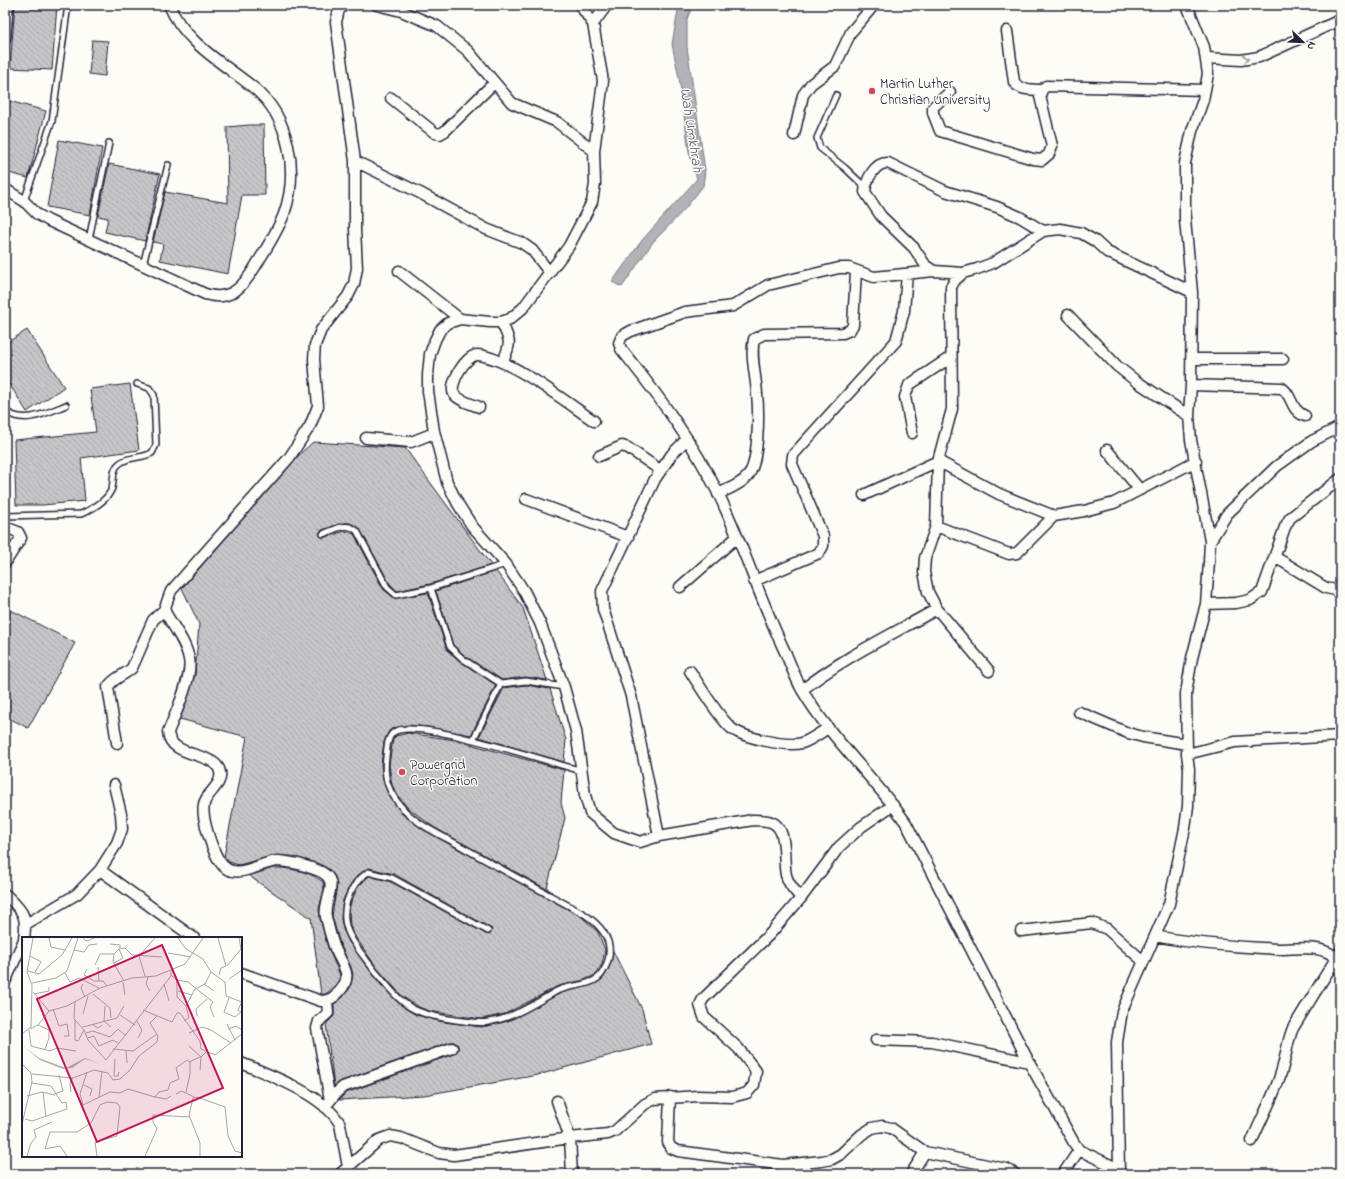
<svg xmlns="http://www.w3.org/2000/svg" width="1345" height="1179" font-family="'Indie Flower',sans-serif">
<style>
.water{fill:#b2b2b7;stroke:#787885}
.building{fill:url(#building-back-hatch);stroke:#22223b}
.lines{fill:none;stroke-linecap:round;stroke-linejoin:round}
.lane-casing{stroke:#22223b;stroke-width:8}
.street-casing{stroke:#22223b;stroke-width:13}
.lane{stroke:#fdfcf7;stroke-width:5}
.street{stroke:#fdfcf7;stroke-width:10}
.oneway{stroke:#9a9aa2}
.poi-dot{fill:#d1495b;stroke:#fdfcf7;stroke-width:1.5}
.labels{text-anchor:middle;stroke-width:3;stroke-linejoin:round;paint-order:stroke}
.poi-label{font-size:14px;fill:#22223b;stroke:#fdfcf7;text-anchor:start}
.water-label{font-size:15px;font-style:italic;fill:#545466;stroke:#fdfcf7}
.inset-road{fill:none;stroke:#a5a5ac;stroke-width:1}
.view{fill:#c2185b;fill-opacity:0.15;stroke:#c2185b;stroke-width:2}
.inset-edge{fill:none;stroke:#22223b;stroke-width:2}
</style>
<defs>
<pattern id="building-back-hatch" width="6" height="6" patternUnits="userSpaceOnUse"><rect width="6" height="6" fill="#c6c6c8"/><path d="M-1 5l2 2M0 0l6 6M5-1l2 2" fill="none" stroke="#aaaaad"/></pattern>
</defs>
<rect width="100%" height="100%" fill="#fdfcf7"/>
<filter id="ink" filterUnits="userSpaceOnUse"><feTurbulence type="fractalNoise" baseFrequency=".025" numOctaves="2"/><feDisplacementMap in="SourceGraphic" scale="8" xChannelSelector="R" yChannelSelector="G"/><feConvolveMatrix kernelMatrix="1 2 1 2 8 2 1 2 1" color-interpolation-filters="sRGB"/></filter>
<g filter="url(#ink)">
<path class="water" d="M679,5H693L687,19V47L705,170L703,186L684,210L653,242L622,287L612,282L643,239L697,179L689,152L679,78L672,44Z"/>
<path class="building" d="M15,5H57L52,70L10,68Z
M92,40L108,41L105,76L89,74Z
M5,100L46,111L28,178L5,172Z
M249,125H264L265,195H242L228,274L160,260L163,244L153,242L165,192L228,203L227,127Z
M59,140L102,148L90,215L47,207Z
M109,164L160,174L145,241L105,232L108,218L98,216Z
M27,330L64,387L27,412L5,377V344Z
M130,384L139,450L81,458L85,501L43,505H16L14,440L96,432L90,389Z
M313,442L405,448L491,565L430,584L397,591L390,584L359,528L350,523H344L322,530L319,533L323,538L345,531L354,534L383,589L394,598L428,593L447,650L461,662L496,685L471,735L429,727L408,725L393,728L389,731L384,742L381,765L383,780L388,794L402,814L424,830L582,917L598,932L605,950L602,964L595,975L584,980L558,986L505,1014L481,1019L429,1011L419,1007L403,997L377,968L356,938L350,926L349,910L351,902L358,887L369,876L391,882L486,934H490L492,929L394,874L369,868L358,875L352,882L343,900L341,919L343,929L349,942L381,985L406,1009L416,1015L439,1021L481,1027L508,1021L561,993L597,983L603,978L608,970L613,951L642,1009L651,1044L538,1075L424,1095L339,1100L346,1093L454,1054L458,1050V1045L454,1042H450L341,1081L334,1086L326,1024L334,1016V1004L342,998L350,988L353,975L351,967L340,944L332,916L337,885L335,877L330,870L320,864L290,856H271L239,865L229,862L224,857L247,737L180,719L195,675L199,624L182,588L300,454Z
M496,571L523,608L547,680L526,677L502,680L465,656L453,645L436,591Z
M11,610L75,643L28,728L5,716V622Z
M526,685L550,689L566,740L564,762L479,737L504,688Z
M408,733L455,740L564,770L561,803L565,818L547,888L552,892L435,828L408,808L398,796L392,785L389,765L393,739L396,736Z
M273,868H283L301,871L314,876L323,882L324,889L319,909L320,918L328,948L340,975L338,983L326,994H321L311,918L249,876Z"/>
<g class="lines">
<defs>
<path id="lane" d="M836,95L817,138L820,148L845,168L865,187
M24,201L52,121L68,5
M89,239L109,143
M143,265L168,165
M5,411C24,425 46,413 66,405
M5,516L81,514C92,509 108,500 112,488C114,480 112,472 117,466C125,456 141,459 152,453L156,445L154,395L149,388L137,384
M323,534C335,530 346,521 357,531L387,587L396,595L431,588L506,564
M431,588L450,647L463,659L501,684
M473,740L501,684L526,681L564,687
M488,931L392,878L368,872C348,886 338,913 350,936C356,948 366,959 374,970C403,1005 409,1014 456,1020C467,1021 478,1024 489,1022C513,1018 534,1004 555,992C567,985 583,987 595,980C601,977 603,972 606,966C616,943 602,926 584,914C544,892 504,871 464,848C445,837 421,827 405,811C389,794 383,779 386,757C387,748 387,737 394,732C417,717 551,763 582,771"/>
<path id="street" d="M377,5L401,11L437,26L468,51L512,103L557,122L594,151
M580,5L593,24
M607,5L593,24L603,81L594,151L595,184L592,202L569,246L523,308L510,319L501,322H490L460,319L448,323L440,330L435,340L430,354L428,375V391L434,431L447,482L458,504L472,526L506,564L524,591L540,623L564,687L576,731L585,795L590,813L614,833L640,842L659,836L753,820C761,820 772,820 777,826C787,836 783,862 786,875C788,884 795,891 801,898
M1007,31L1014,82C1020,91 1032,89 1042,90
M5,39L8,5
M1207,58L1241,60L1259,57L1340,20
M950,92L933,107V113L940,131L1033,159L1042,160L1049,154L1052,146L1040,96L1042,90L1046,86L1205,90
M391,98L435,133L440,134L445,131L494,83
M794,135L803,95L811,84L835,66L851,32L874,5
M355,161L420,193L486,229L522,243L532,250L550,273
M5,189L24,201L37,214L49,221L205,294C230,302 243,287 255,267C265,250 277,233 284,214C299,173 290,117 254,88C223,63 185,43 169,5
M1043,231L1020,217L997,207L945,191L888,163C875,162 866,180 865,192L881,216L914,248L926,266L934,271L963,273L977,269L993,263L1043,231L1060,229L1081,233L1095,241L1107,252L1192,292
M399,271L460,319
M934,271L874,277L849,268H839L768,285L733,306L685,312L631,331L622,336L619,343L621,349C658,395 693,442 719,495C744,547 761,602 786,654C791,666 796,679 802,690C831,739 874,777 906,823L1029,1062L1074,1143L1079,1150L1119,1169
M963,273L955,280L951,287L952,409L938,461L936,526L925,558L924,572L928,592L937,609L989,671
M1068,315L1117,366L1136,381L1189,416
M501,322C510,340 512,342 503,361
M1191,359H1283
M1191,385L1282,388C1294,397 1289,409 1305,416
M479,407C472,404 459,401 454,394C448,385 466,354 478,355C510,358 566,402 594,421
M912,433L905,397L909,385L951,357
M366,438L411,442L434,433
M1107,450L1140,490
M599,456L622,446L628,448L660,470
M718,494C728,489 740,485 747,477C759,465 759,412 757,394C756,375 750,357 754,339L764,334L843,333L850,330L853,325L856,271
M864,495L938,461L999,494L1054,516
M526,499L628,537
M936,526L1009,554L1017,553L1054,516L1084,511L1114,503L1196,461
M5,527L18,532L21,538L5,563
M1210,541L1227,514L1277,466L1312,441L1340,427
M1275,557L1326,588L1340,591
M754,581L819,553L823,546V536L792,464L793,455L896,341L904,311L907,274
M680,587L737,537
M1206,604L1236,603L1250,600L1262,592L1285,527L1290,518L1340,479
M690,671C701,688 717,715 731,728C743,738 787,747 802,743C811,740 820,733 828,728
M802,690C844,657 891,635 937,609
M1079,712L1128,733L1143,737L1187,744
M117,743L108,687C113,678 125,675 132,668L153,620L164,610
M1187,754L1235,742L1340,736
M659,836L631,696L603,609L602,591L655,479L672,454L687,439
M100,870L194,938
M5,894C21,910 28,914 24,938
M26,924L77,894L100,870L117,843L122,829L121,814L114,785
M1021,931L1092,923L1107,929L1143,961
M1155,936C1194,944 1240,947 1280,949C1296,949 1317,945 1331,954C1338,958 1338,965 1340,972
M241,973L321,1001C328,1001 334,998 339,992C355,975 341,964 334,946C331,937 328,926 326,917C322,899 344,880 317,870C304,865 292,862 279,861C260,861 234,884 220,862C212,850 201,817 204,804C206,793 223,785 220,772C216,751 170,759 168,732C175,715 193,676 189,659C186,642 172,625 164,610L171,591L289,458L310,426L318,406L314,359L315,345L321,330L348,296L354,284L357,268L355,229V161L336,22L339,10L344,5
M5,982L23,942
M327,1001L328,1013L319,1021L317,1028L330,1100
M876,1040L932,1042L1029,1062
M241,1063C270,1075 324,1095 340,1124L348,1167
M670,1097L668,1142L671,1148L678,1151L783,1165L822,1161L832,1159L841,1154L861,1135L872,1128L882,1126L891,1128L925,1152L1006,1169L1015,1174
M557,1101L570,1138L572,1174
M325,1107L337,1092L343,1087L452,1048
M1252,1141C1261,1119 1273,1098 1280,1076C1286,1060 1286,1044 1293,1028L1340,952
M783,1165L793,1174
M340,1174L379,1140L390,1136L401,1138L439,1153L454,1155L570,1138L608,1134L615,1131L645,1104L655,1099L698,1096L732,1097L747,1093L754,1085L756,1071L738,1048L704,1017L700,1005L703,999L770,934L801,898L839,847L861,827L893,805
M911,1174L925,1152
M1063,1174L1079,1150
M1119,1174L1117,1042L1122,1011L1169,904L1185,828L1188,806L1189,769L1187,754L1186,693L1192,658L1206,604L1209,562L1210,541L1191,440L1189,416L1191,385L1192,292L1185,220V163L1192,131L1203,100L1208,74L1204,47L1187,5"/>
</defs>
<use href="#lane" class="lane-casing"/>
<use href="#street" class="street-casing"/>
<use href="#lane" class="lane"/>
<use href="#street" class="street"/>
</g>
<defs><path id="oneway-chevron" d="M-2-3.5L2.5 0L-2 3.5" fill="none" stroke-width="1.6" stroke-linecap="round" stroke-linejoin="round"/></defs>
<use class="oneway" href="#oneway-chevron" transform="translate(1246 59) rotate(-8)"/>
</g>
<g class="poi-dot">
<circle cx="872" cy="91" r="4"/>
<circle cx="402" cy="772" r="4"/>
</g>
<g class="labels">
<g class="poi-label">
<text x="880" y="88">Martin Luther<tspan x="880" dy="16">Christian University</tspan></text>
<text x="410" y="769">Powergrid<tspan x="410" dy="16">Corporation</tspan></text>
</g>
<g class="water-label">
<text transform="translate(692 130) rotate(81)" y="5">Wah Umkhrah</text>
</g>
</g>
<g transform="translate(22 937)">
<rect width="220" height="220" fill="#fdfcf7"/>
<path d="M0,108L17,121L44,131L63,121L78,127L63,122L50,131L41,132L18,123Z" fill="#b2b2b7"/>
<path class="inset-road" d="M27,1L29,10L43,13M61,1L64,4L72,1M156,1L164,12L181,22L189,35L203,45L204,59L220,65M196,1L204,29L199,31L197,38M88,7L98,8V11M52,13L62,15L67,8L75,7M146,16L169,20M8,19L19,25L13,35M117,19L133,1M117,19L123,39M92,26L101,21L97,12M73,28L78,17H92M205,29L219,12L217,1M76,30L77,44M65,32L62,38L72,44H81L85,49M6,34L17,37L40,18L50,1M43,36L48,45L57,41L77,51M149,38L155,43V60L164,69L167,81L162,84M126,40L124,47L128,54M207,42L220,33M155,43L166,45L191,65L188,70L192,80M102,44L91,25L92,17L97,12L103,11L110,18L140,20M101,45L103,58M10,46L34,41L45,34L56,1M61,47L59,51L63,60M142,47L147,64M182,47L192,54M156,54L170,58M11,55L27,74M12,57L27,54V50M71,57L88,71L89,81M207,61L202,75L213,80L219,75M53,65L52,82L62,93L56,104L53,103V83M83,69L82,84L89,90M164,69L173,52L183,47L189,35M31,72L37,89L45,87L47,99H42M121,73L150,85L155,76H158L178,104L179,112L193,118L220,97M220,76L216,73L220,64M61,77L66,59M98,78L113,88M175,79L174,72L185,62M115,84L120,93L116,101M70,87L76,91L80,88M205,87L213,103M16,88L27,93V101L23,112M61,90L95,81L102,69M8,92L16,88L27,74L45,69L78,51L110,41L134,39L163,27L181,1M206,92L214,89L220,93M7,93L9,109L28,114L35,111L54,114M62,93L66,103L84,123L149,39V33M64,96L71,94L88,100L96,92L103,98M167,96L180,90L189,93L209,106M0,97L9,90L10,48L5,35L11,1M66,101L72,99L77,109L91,103L96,106M167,109L179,120M91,112L111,114L135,97M104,114L105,126M93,122L92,139H96L97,135M167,125L178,120M0,127L9,136L10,145L0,187M178,133L179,120L184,115M65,135L58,157L61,168L88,155L98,156L106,152L133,160L137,155L146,153L148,146L157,142L154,131L165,123L168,125V137L164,155M10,137L51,141L72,133L86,136L91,143L98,142L108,133L117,119L135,105L136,99L128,86L135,79M62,148L70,152L68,159M21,155L24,180M49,155L48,146L51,141M32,157L41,154L37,138M154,157L160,154L172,160M5,159L20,155L33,158M77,160L80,134M133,160L144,162L149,159M3,182L10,184L45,172L44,165L40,166L29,149L10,146M5,219L9,206L14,200L12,193L30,185M45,219L38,209L23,212L28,195H55L69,186L78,168L85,165L95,166L98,170L95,199L73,205L75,219M123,219L135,192L131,185V178L168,180M178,219V206L167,178L171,161L175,160L203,170L206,199L213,214L220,216"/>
<path class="view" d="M140,8L201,151L75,205L15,62Z"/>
<rect width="220" height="220" class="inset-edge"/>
</g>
<rect width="1345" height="1179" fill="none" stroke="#fdfcf7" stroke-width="20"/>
<rect x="10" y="10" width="1325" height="1159" fill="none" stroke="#22223b" stroke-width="1.5" filter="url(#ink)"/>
<g transform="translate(1303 42) rotate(113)" stroke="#fdfcf7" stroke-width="3" paint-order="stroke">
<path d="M0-3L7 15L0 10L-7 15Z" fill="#22223b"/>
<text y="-6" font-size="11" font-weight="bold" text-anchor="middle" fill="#22223b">N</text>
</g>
</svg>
